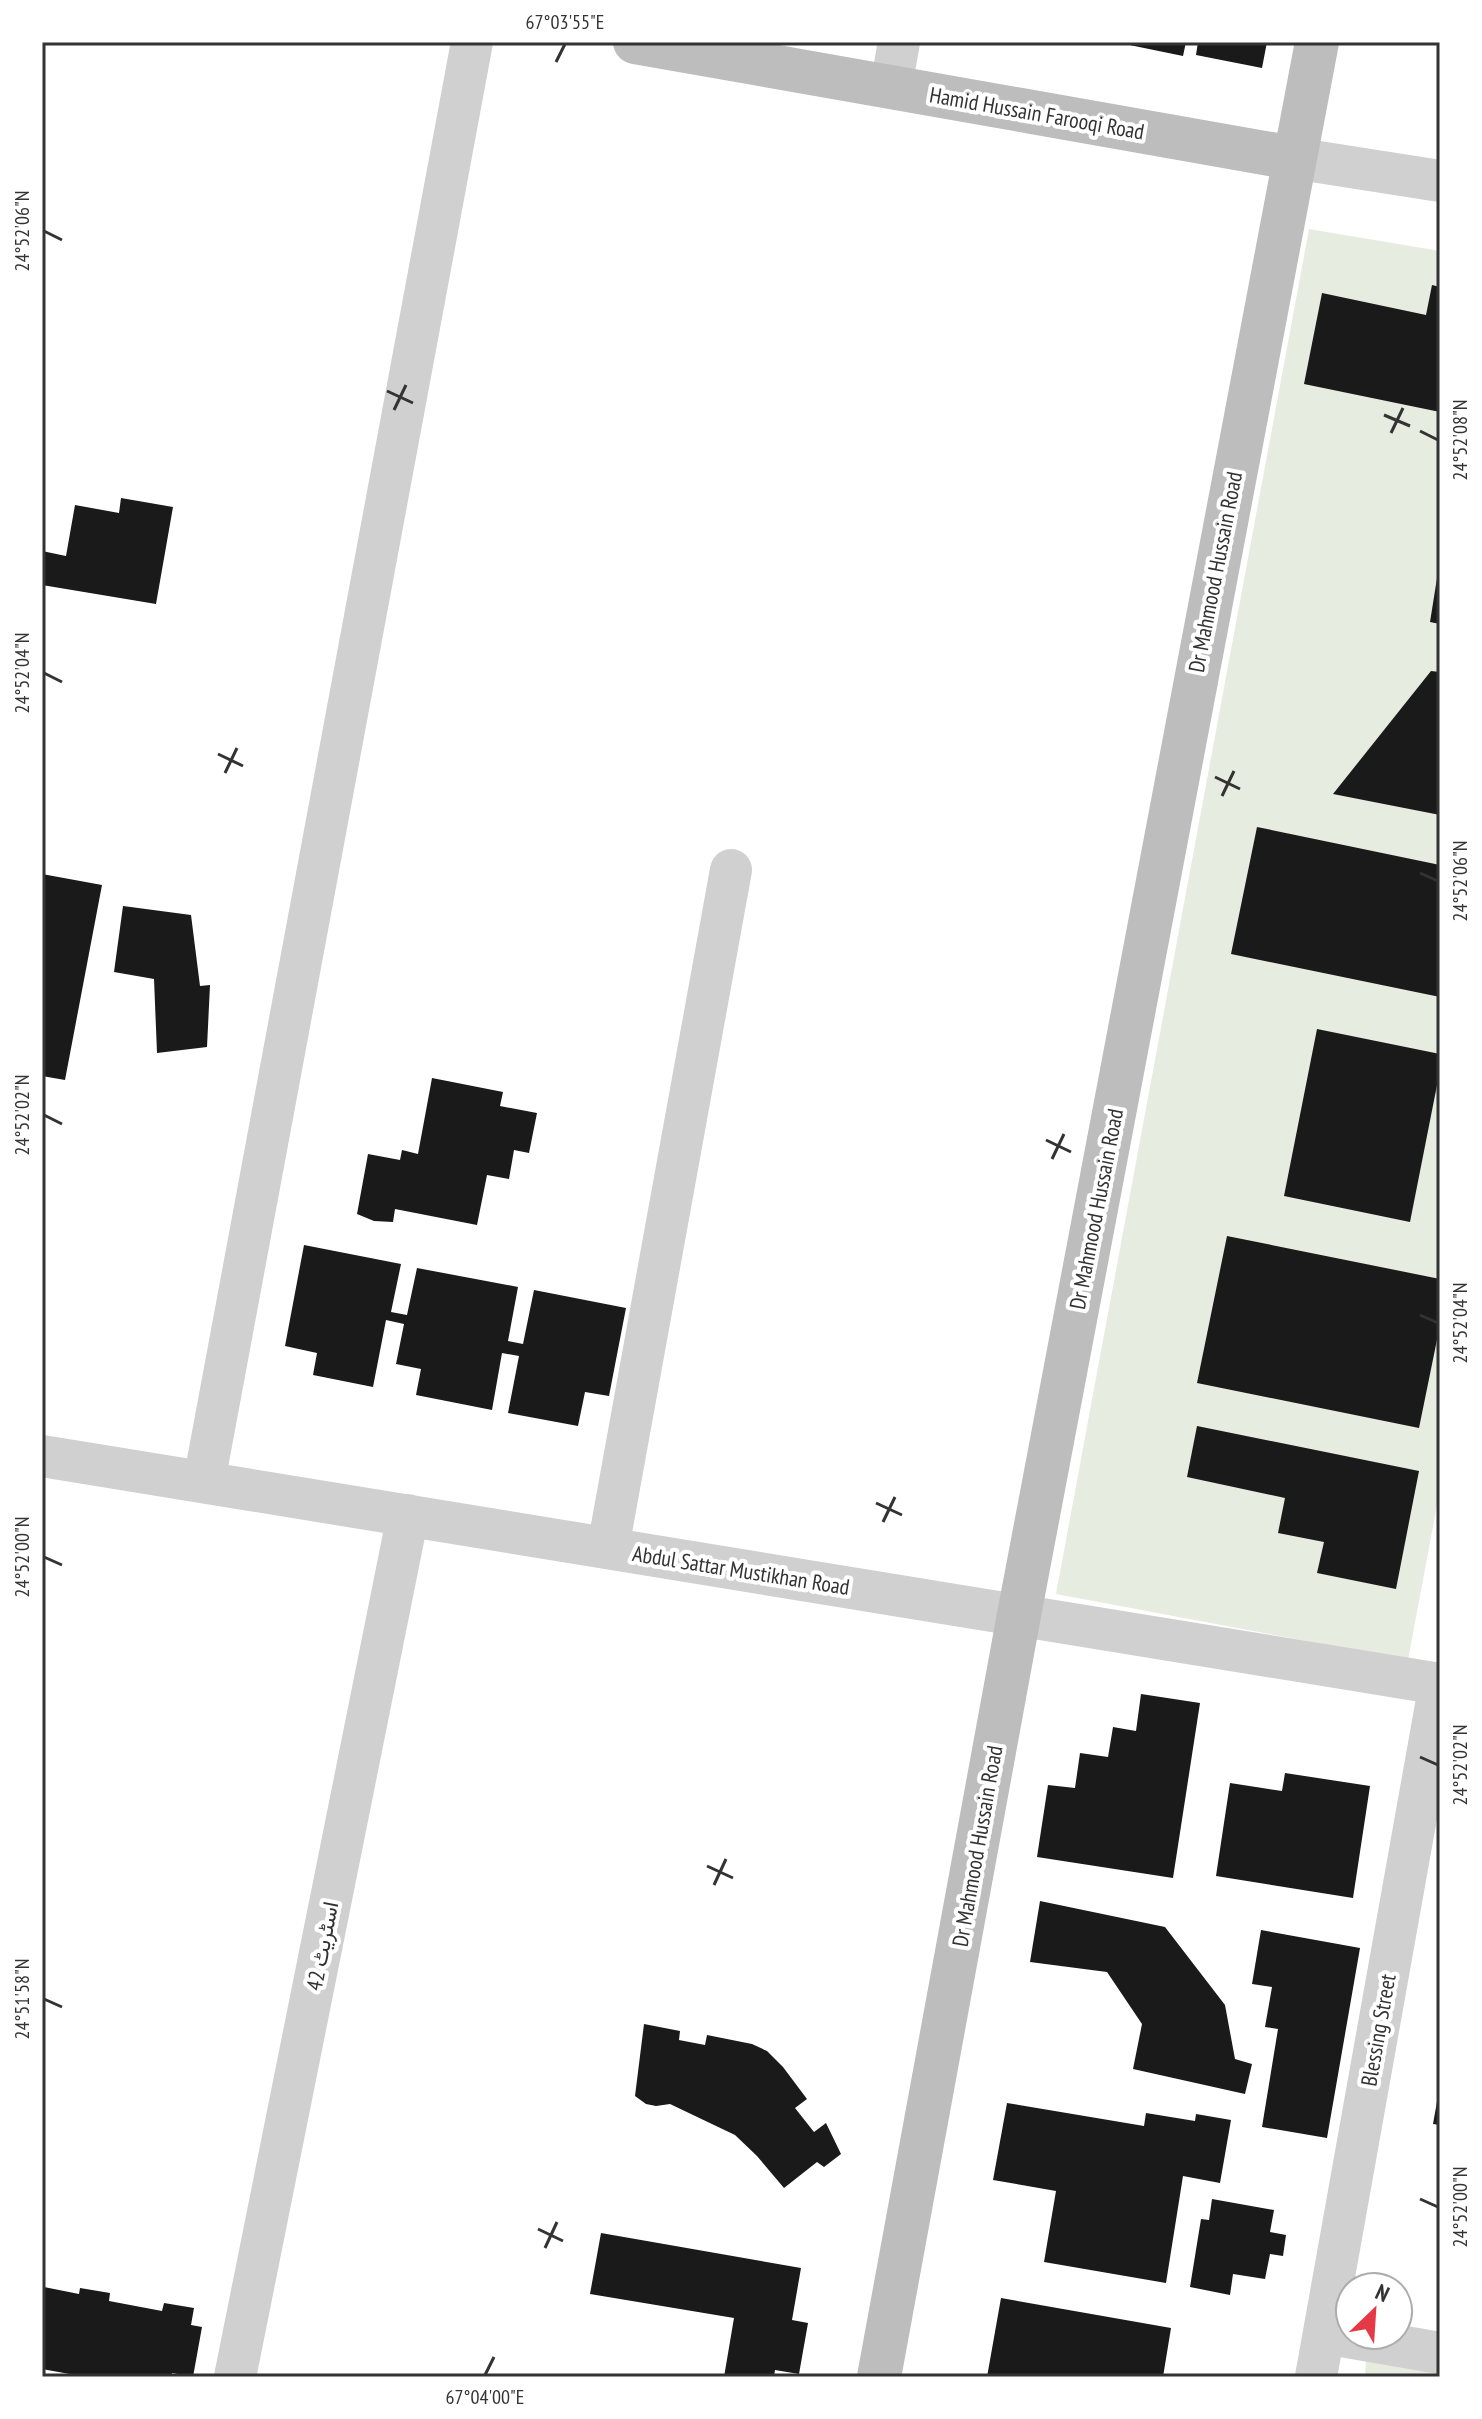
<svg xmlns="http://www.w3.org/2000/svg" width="1482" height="2419" font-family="'PT Sans Narrow',Vazirmatn,sans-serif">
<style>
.green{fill:#e6ecdf}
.building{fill:#1a1a1a}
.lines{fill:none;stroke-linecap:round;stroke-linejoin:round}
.street{stroke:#d0d0d0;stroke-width:42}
.secondary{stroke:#bdbdbd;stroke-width:44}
.ticks{fill:none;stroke:#333;stroke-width:3}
.labels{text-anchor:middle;stroke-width:8;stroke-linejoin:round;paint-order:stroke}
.street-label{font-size:22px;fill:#333;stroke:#fff}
.neatline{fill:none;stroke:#333;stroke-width:3}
.ticks-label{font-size:20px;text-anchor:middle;fill:#333}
</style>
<rect width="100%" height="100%" fill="#fff"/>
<path class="green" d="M1309,229L1440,251V1489L1408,1660L1056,1594Z
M1366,2361L1440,2374V2377H1365Z"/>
<path class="building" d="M1115,42H1186L1183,56Z
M1198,42H1267L1262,68L1196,55Z
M1432,285L1440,287V412L1304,384L1322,293L1426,315Z
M121,498L173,507L156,604L42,585V551L66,556L75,505L119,513Z
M1438,572H1440V624L1430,622Z
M1431,671L1440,672V815L1333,794Z
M1257,827L1440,865V997L1231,954Z
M42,874L102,885L65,1080L42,1076Z
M123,906L191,915L200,986L210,985L207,1047L157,1053L154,979L114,972Z
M1317,1029L1440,1054V1070L1410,1222L1284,1196Z
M432,1078L503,1092L500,1106L537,1113L529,1153L514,1150L509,1179L487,1175L477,1225L395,1209L393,1222L374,1221L357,1214L368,1154L400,1160L402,1150L418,1154Z
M1227,1236L1440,1279V1325L1419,1428L1197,1383Z
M304,1245L401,1264L391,1312L407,1315L417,1268L518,1287L508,1341L523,1344L534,1290L626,1308L609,1396L585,1392L578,1426L508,1413L519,1356L502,1353L492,1410L416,1395L421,1369L396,1364L404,1324L386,1320L373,1387L313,1375L317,1353L285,1346Z
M1197,1426L1419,1471L1396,1589L1317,1573L1324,1542L1278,1533L1285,1498L1187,1477Z
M1141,1694L1200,1703L1173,1878L1037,1857L1048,1785L1075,1788L1080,1753L1108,1757L1113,1727L1136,1731Z
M1285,1773L1370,1786L1353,1898L1216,1876L1230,1783L1282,1791Z
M1040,1901L1165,1927L1225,2005L1235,2059L1252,2064L1245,2094L1133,2069L1142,2024L1107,1972L1030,1962Z
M1261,1930L1360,1948L1327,2138L1262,2127L1278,2029L1265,2027L1272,1987L1252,1984Z
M644,2024L680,2031L679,2040L705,2045L707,2035L752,2044L767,2051L783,2067L807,2099L795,2108L814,2132L826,2123L841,2154L824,2167L817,2162L784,2188L757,2156L735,2135L670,2104L656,2106L646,2104L635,2096Z
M1438,2096H1440V2125L1433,2124Z
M1007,2103L1144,2126L1146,2113L1195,2121L1196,2114L1231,2120L1220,2183L1183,2176L1166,2283L1044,2262L1056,2191L993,2180Z
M1212,2199L1274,2210L1270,2232L1286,2235L1283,2256L1270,2254L1265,2279L1233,2274L1230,2295L1190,2287L1201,2219L1209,2220Z
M601,2233L801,2268L792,2320L808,2323L799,2374L775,2370L774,2377H724L734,2318L590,2294Z
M44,2287L79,2294L80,2288L110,2293L109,2301L162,2311L164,2303L194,2308L191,2325L202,2327L193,2377L172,2373V2377H86L42,2369V2300Z
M1001,2298L1171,2328L1163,2377H987Z"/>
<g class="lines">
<path class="street" d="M891,87L899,42
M1293,158L1440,181
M42,1456L1440,1684
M204,1482L472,42
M608,1548L731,870
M1324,2333L1440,2353
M235,2377L408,1515
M1316,2377L1440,1683"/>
<path class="secondary" d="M635,42L1293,158
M879,2377L1019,1615L1317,42"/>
</g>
<path class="ticks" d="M556,62L565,44M44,231L62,240M387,391L413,403M394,410L406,385M1384,415L1410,426M1420,431L1438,440M1391,433L1403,408M44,673L62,682M218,754L243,766M225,773L237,748M1215,777L1240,789M1222,796L1234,771M1420,873L1438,881M44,1115L62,1124M1046,1140L1071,1152M1052,1159L1064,1134M1420,1315L1438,1323M876,1503L902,1515M883,1522L895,1497M44,1557L62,1565M1420,1757L1438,1765M707,1866L733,1878M714,1885L726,1859M44,1999L62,2007M1420,2199L1438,2207M538,2229L563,2241M545,2248L557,2222M485,2375L494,2357"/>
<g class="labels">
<g class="street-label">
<text transform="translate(1037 113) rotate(10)" y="8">Hamid Hussain Farooqi Road</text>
<text transform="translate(1215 572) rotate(-79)" y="8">Dr Mahmood Hussain Road</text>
<text transform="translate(1096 1209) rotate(-79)" y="8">Dr Mahmood Hussain Road</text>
<text transform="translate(741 1570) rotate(9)" y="8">Abdul Sattar Mustikhan Road</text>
<text transform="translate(977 1846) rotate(-80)" y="8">Dr Mahmood Hussain Road</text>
<text transform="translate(322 1946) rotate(-79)" y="8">اسٹریٹ 42</text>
<text transform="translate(1378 2030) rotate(-80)" y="8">Blessing Street</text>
</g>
</g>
<rect width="1482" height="2419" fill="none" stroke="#ffffff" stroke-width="88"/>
<g transform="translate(1374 2311) rotate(25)"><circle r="38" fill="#ffffff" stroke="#adadad" stroke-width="2"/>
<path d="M0-6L14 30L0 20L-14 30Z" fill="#e63946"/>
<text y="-12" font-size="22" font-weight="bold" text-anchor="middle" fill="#333333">N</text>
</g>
<rect x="44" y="44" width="1394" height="2331" class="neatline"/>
<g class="ticks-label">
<text x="565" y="29">67°03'55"E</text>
<text transform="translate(22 231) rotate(-90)" y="7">24°52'06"N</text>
<text transform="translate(1460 440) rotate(-90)" y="7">24°52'08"N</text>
<text transform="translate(22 673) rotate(-90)" y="7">24°52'04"N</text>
<text transform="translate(1460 881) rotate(-90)" y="7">24°52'06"N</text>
<text transform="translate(22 1115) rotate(-90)" y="7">24°52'02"N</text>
<text transform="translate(1460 1323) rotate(-90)" y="7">24°52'04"N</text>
<text transform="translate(22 1557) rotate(-90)" y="7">24°52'00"N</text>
<text transform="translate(1460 1765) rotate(-90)" y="7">24°52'02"N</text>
<text transform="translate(22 1999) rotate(-90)" y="7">24°51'58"N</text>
<text transform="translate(1460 2207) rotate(-90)" y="7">24°52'00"N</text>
<text x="485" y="2404">67°04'00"E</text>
</g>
</svg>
